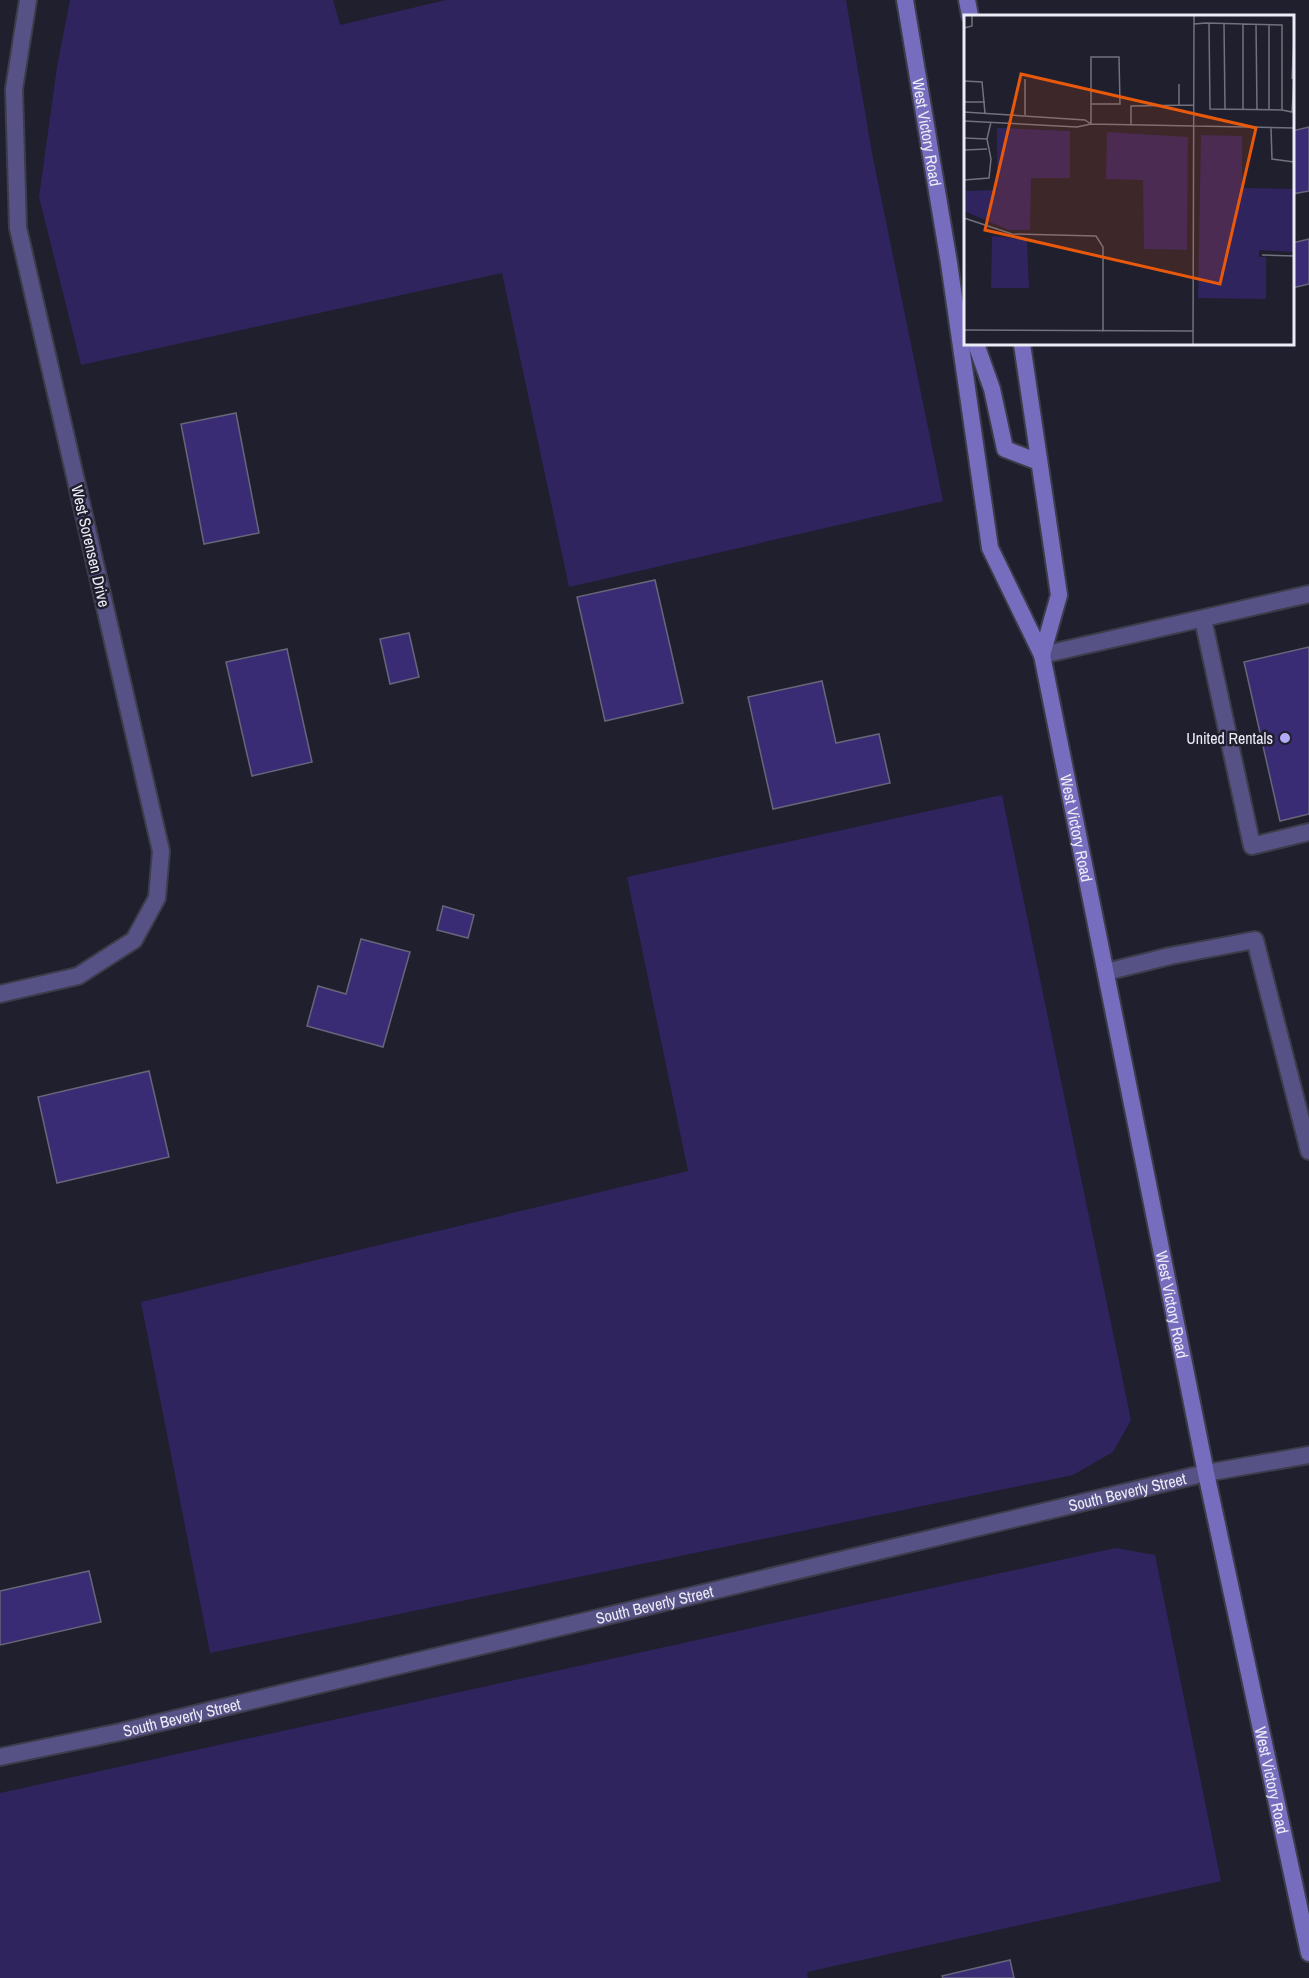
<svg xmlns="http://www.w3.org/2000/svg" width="1309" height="1978" font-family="'Archivo Narrow',sans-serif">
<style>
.green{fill:#2f245e}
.building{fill:#3a2b75;stroke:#676679;stroke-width:1.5}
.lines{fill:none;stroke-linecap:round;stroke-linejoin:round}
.service-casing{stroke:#3d3c4a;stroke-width:20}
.minor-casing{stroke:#3d3c4a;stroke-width:20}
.secondary-casing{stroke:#3d3c4a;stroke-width:20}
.service{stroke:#575285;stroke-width:16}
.minor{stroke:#575285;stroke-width:16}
.secondary{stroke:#776dbe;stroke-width:16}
.poi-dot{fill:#b3adf9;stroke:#201f2e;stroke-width:2}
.labels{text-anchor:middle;stroke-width:5;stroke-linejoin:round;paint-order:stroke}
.street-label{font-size:16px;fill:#ececf7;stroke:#201f2e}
.poi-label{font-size:16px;fill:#ececf7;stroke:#201f2e;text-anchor:end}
.inset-road{fill:none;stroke:#72717e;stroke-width:1.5}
.view{fill:#e8590c;fill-opacity:0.15;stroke:#e8590c;stroke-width:3}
.inset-edge{fill:none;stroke:#ececf7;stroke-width:3}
</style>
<rect width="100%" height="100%" fill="#201f2e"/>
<path class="green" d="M70,0H333L340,25L446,0H846L872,153L943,501L569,587L502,273L81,365L39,197L57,67Z
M1002,795L1131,1420L1113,1452L1073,1475L210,1653L141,1302L688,1171L627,877Z
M1115,1548L1155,1555L1221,1881L807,1972L808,1978H0V1793Z"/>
<path class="building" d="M1309,127V191L1292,194V131Z
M1309,239V284L1292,288V243Z
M236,413L259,533L204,544L181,424Z
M655,580L683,703L605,721L577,597Z
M409,633L419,677L390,684L380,639Z
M1309,647V814L1280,821L1244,662Z
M287,649L312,762L252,776L226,662Z
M822,681L836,743L879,734L890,783L773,809L748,697Z
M443,906L474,915L468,938L437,930Z
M361,939L410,952L383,1047L307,1026L318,986L346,994Z
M149,1071L169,1157L57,1183L38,1097Z
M89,1571L101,1622L0,1645V1591Z
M1010,1960L1014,1978H943L942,1976Z"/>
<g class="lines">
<defs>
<path id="service" d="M1203,619L1252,846L1309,832
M1042,655L1309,594
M1106,972L1170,956L1255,940L1309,1151"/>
<g id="minor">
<path d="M0,994L78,976L134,940L157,898L161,851L18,228L14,89L28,0"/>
<path id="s1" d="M0,1757L120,1732L1206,1473L1309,1455"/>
</g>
<g id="secondary">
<path id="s2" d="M905,0L949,263L990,548L1042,655L1206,1473L1309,1953"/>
<path d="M967,0L970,16"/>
<path d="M976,344L992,389L1005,449L1039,462"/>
<path d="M1022,344L1059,595L1042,655"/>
</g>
</defs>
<use href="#service" class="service-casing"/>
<use href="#minor" class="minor-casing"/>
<use href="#secondary" class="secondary-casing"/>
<use href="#service" class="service"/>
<use href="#minor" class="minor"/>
<use href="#secondary" class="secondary"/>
</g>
<circle class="poi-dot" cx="1285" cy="738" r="6"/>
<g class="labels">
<g class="street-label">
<text dy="6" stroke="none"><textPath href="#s2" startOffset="134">West Victory Road</textPath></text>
<text transform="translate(91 546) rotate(77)" y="6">West Sorensen Drive</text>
<text dy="6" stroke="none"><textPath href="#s2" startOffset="850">West Victory Road</textPath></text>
<text dy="6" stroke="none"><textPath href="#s2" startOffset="1336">West Victory Road</textPath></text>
<text dy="6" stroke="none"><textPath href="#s1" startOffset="1158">South Beverly Street</textPath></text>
<text dy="6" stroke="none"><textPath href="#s1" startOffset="672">South Beverly Street</textPath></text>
<text dy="6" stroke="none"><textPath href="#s1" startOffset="186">South Beverly Street</textPath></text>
<text dy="6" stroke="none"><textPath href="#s2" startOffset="1822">West Victory Road</textPath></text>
</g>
<g class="poi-label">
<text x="1273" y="744">United Rentals</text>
</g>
</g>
<g transform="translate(964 15)">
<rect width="330" height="330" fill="#201f2e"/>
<path d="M33,113L106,116V163H67L66,215H45L0,196L2,176L33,175ZM143,117L224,122L223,235L180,234L179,165L142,164ZM237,120L278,121V173L330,174V237L295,235V242H302V284L234,283ZM28,221L63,224L65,273H27Z" fill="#2f245e"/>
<path class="inset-road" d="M230,9L242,8L318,10V95L246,94L245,9M260,9L261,94M292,9L293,95M305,9V95M0,13L8,11V0M61,64V100M328,64L330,23M0,66L18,67L21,98M215,69V90M0,87H21M279,95V9M318,95L328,97L330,64M0,97L121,105L127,109M0,106L113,112L127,109L330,113M127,109V42H155L156,89H127M167,110V91L230,90M307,113L308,144L330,147M0,123L23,124L27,107M0,135L23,134M0,165L25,163L27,144L23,124M0,203L48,219L132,221L139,232V317M298,240L330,241M0,315L229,316M229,330L230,0"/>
<path class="view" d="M57,59L292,113L256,269L21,215Z"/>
<rect width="330" height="330" class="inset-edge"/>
</g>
</svg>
